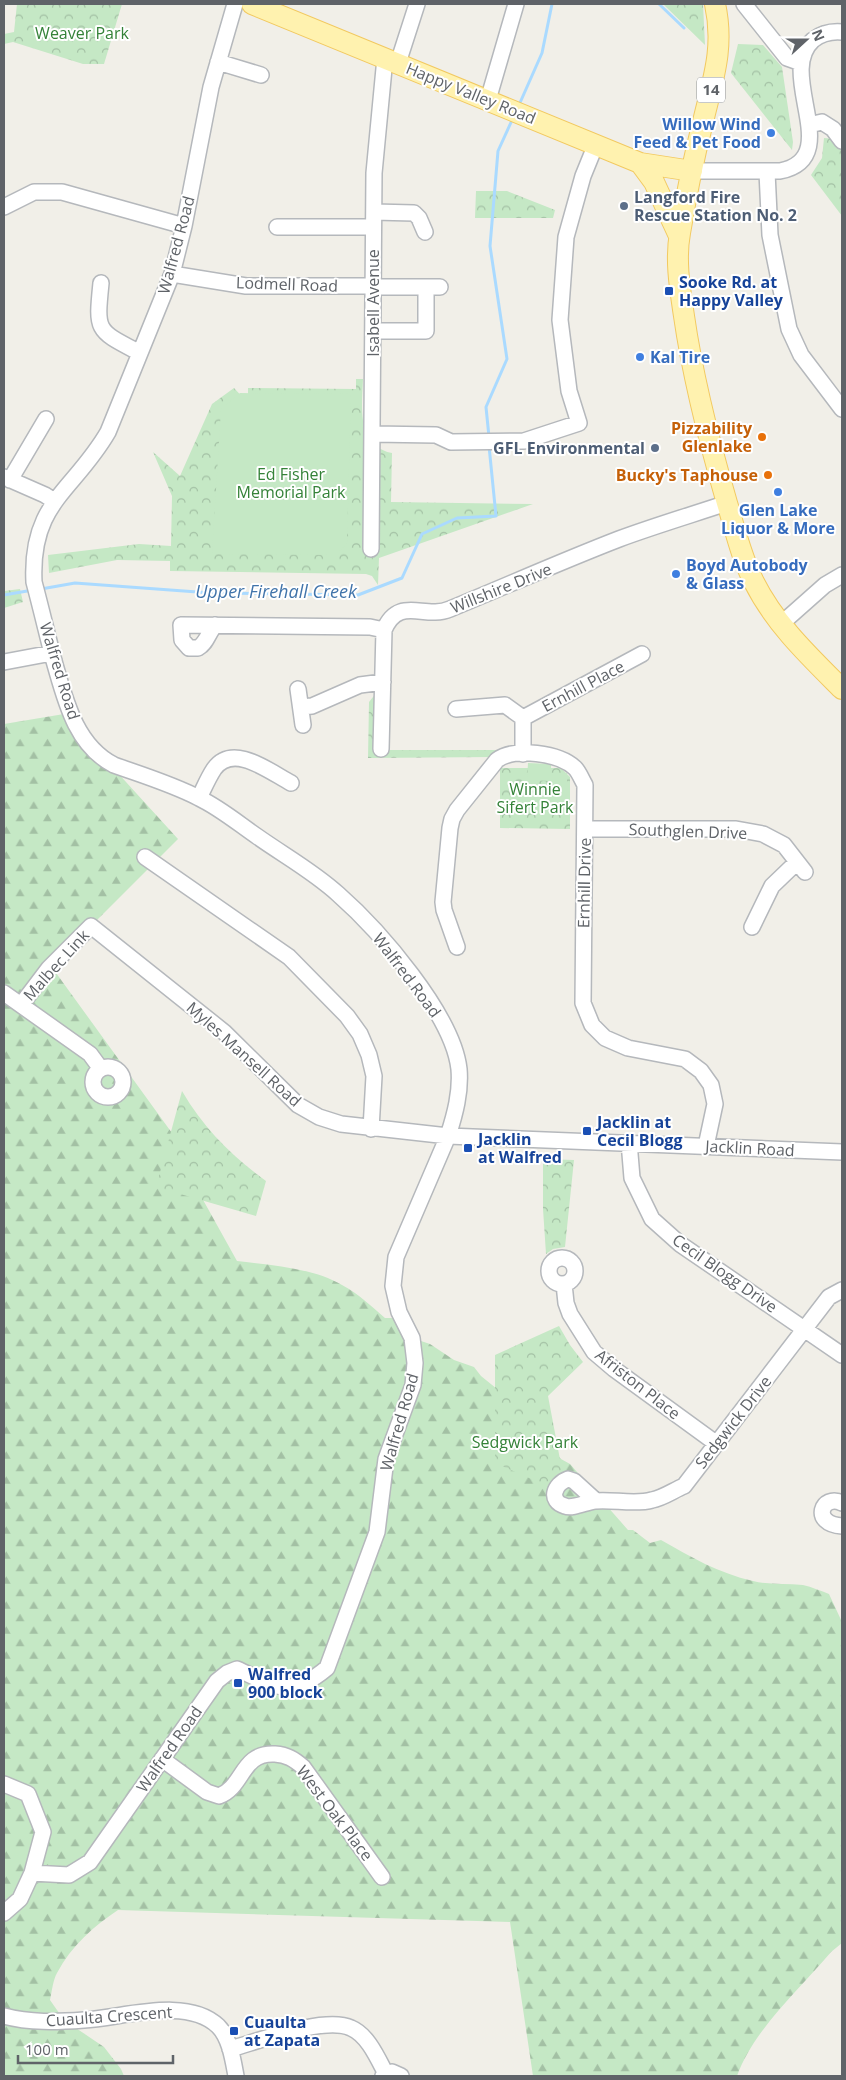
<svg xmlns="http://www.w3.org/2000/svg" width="846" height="2080" font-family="'Open Sans',sans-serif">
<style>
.forest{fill:url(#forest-firs)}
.park{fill:url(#park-crowns)}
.pitch{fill:#c5e8c5}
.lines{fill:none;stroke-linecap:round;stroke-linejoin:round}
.stream{stroke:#aadaff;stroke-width:3}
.minor-casing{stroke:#b5b8bc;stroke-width:18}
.major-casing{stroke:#f2c960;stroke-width:22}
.minor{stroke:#fff;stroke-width:15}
.major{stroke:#fff2af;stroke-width:20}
.shop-dot{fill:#3f7fe0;stroke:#fff;stroke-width:2}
.service-dot{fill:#5c6f8a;stroke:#fff;stroke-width:2}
.transit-dot{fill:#1a4fb4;stroke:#fff;stroke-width:2}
.food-dot{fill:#e8710a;stroke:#fff;stroke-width:2}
.labels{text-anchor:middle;stroke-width:4;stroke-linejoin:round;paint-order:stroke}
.shield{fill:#fff;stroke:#8f9295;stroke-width:1}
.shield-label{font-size:15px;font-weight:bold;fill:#5f6368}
.park-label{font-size:16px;fill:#348238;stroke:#fff}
.street-label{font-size:16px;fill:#5f6368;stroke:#fff}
.shop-label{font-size:16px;font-weight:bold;fill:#366cbe;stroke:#fff;text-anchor:start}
.service-label{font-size:16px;font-weight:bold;fill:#4e5e75;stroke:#fff;text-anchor:start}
.transit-label{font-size:16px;font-weight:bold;fill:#164399;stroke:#fff;text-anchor:start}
.food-label{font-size:16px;font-weight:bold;fill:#c56008;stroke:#fff;text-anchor:end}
.water-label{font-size:18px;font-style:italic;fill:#4174aa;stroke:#fff}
</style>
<defs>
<pattern id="forest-firs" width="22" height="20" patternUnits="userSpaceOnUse" patternTransform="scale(1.25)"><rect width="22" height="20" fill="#c5e8c5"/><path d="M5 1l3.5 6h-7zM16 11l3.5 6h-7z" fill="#a3c0a4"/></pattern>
<pattern id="park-crowns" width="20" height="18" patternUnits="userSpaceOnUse" patternTransform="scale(1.25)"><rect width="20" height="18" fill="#c5e8c5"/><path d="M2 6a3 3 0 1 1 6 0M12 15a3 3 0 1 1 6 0" fill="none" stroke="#a3c0a4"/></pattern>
</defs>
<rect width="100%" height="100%" fill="#f1efe8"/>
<path class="forest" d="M64,714L178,839L51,966L185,1151L192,1180L237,1261C269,1265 314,1268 342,1285C359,1294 371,1306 385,1318H392L412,1338L430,1344L454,1360L474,1367L481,1376L502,1393L561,1459L570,1464L628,1530H633L650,1543L661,1540C691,1557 718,1573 753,1581C769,1585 786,1583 803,1585C812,1587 821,1591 829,1594L842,1622V1943L831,1952C799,1990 754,2029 737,2076H533L510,1922L118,1910C94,1926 71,1946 57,1973C53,1980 52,1991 50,2000L64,2020L104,2047L121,2069L124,2076H4V724Z"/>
<path class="park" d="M17,4H122L104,64H83L13,42L4,44V34L14,32Z
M663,4H703L705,45Z
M738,44L763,45L782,67L793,142L792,150L731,73Z
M824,138L837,139L842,146V216L811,175L822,158Z
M476,191H507L555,210L553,218H475Z
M356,379H363C362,407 356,445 392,453L391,502L533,504L379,558L378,585L372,576L366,574L170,571V561L117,560L49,573L48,555L139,544L171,546L172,496L153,452L180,476L212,404L234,388L248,403V388L356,389Z
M20,589L23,602L4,608V591Z
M377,692L376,750H500L494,757L368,758L369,702Z
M500,768H561L570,777V829L500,828Z
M182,1091C204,1129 232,1156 266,1181L256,1216L156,1187Z
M543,1159L574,1160L565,1247L553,1249L546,1254L543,1209Z
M559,1326L570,1345L583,1362L548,1396L562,1470L554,1473L545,1485L495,1463V1355Z"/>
<path class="pitch" d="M240,393L351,394L347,543L336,555L212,554L221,409Z
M528,763L551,764V781L527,780Z
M553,773H567V801H553Z"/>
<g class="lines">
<path class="stream" d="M659,4L684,28
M519,105L542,53L552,4
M489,437L486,407L507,359L490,246L498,151L513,118
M41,589L75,583L211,593L358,595L402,578L422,534L457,518L496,516L489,446
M4,595L33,590"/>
<defs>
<path id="minor" d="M744,4L787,58L801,63
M218,62L261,75
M398,63L417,4
M488,100L516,4
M809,125L822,122L833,129L842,141
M692,171H780C846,158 775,74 813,40C822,33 831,31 842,32
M767,172L770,235L789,329L801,355L842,409
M4,207L34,192H62L184,226
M374,212L414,213L419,218L425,232
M277,227H373
M172,274L246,286H372
M101,283C96,332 96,330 140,353
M373,287H440
M373,331H426V295
M373,434L436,435L451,442L524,441L579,423L569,391L560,320L566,237L583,176L596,144
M4,477L45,495L54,501
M10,480L46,419
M371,549L374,173L385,58
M781,624L825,585L842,575
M215,625C208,633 207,643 198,648H189L182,640L181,625L370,627L384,630C399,595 424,620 450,609C506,586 562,561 619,539C654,526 691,515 727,503
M4,662L52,653
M298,689L303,725
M301,707L312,706L360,685L383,682
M456,709L505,705L523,718
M523,718L642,654
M523,718V754
M381,749L384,630
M199,798C204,788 208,778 214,769C233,742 270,772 291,783
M585,829H736L763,834L784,845L805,872
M145,857L289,957L347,1016L360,1034L369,1055L374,1076L371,1129
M752,927L772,886L797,862
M457,947L444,910L443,902L450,828L452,819L457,810L497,760C515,747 559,753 575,768C579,772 582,780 585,785L583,1003L592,1025L605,1038L628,1048L685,1059L701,1071L711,1085L715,1104L706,1146
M4,993L90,1054L101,1069
M21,1005L49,968L91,926L224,1032L298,1105L319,1117L341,1124L448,1136L842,1152
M93 1082a15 15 0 1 1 30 0a15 15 0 1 1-30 0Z
M629,1142L632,1178L652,1219L680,1244L842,1355
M549 1271a13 13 0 1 1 26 0a13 13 0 1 1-26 0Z
M564,1284L566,1303L570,1314L594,1352L614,1369L717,1444
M596,1501L574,1481L568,1479C554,1484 548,1501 565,1506C573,1509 586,1502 595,1501C612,1499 635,1505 652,1500C663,1498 674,1490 684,1486L829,1297L842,1290
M842,1503C822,1493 810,1524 842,1526
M162,1759L207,1792L219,1796C244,1787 241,1752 275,1754C287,1755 294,1759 303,1767L382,1877
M4,1784L28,1794L43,1832L32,1873L20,1899L4,1913
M32,1873L69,1875L90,1862L217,1681L227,1673L237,1669C277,1687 290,1699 327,1668L377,1532L386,1459L413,1385L415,1363L412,1338L399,1312L393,1286L396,1257L448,1136C455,1114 461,1092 459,1069C453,1015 379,930 338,894C314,872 285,856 258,837C239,824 220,808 199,798C172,784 142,775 114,765C75,745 65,699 54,661C47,634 41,608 34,582C30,502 74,491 108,432L172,274L184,226L211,87L235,4
M4,2016C30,2023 57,2022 84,2020C122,2018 187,1996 218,2026C230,2038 233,2060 236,2076
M230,2049C259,2041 325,2016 351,2028C368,2035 378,2059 386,2074
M383,2076L392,2072L401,2076"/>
<path id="major" d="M252,4L640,163L692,171
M715,4C725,49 712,82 702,126C693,161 686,197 680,233C675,260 680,289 684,316C693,379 709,441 727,503C735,529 741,557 754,582C775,624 809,656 842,689
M640,163L654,182L679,236"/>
</defs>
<use href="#minor" class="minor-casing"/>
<use href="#major" class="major-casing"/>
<use href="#minor" class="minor"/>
<use href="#major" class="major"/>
</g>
<g class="shop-dot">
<circle cx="771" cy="133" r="5"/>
<circle cx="640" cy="357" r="5"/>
<circle cx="778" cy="492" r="5"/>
<circle cx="676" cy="574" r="5"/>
</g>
<g class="service-dot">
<circle cx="624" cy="206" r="5"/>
<circle cx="655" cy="448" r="5"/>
</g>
<g class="transit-dot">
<rect x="664" y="286" width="10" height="10" rx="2.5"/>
<rect x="582" y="1126" width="10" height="10" rx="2.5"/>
<rect x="463" y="1143" width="10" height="10" rx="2.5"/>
<rect x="233" y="1678" width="10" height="10" rx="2.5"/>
<rect x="229" y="2026" width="10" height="10" rx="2.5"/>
</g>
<g class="food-dot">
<circle cx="762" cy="437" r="5"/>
<circle cx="768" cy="475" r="5"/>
</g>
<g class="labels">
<rect class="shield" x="697" y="77.5" width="28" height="25" rx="4"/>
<g class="shield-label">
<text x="711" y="95">14</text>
</g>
<g class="park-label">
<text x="82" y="39">Weaver Park</text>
<text x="291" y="480">Ed Fisher<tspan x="291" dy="18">Memorial Park</tspan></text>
<text x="535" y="795">Winnie<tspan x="535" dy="18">Sifert Park</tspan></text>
<text x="525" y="1448">Sedgwick Park</text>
</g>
<g class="street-label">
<text transform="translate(471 93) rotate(22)" y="6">Happy Valley Road</text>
<text transform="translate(176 245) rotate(-75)" y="6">Walfred Road</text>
<text transform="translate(287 284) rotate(2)" y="6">Lodmell Road</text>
<text transform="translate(373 303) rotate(-90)" y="6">Isabell Avenue</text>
<text transform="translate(501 588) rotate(-22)" y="6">Willshire Drive</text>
<text transform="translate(60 671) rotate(73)" y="6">Walfred Road</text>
<text transform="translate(583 686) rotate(-28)" y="6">Ernhill Place</text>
<text transform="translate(688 831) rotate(2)" y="6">Southglen Drive</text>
<text transform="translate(584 883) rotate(-89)" y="6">Ernhill Drive</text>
<text transform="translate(56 965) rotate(-48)" y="6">Malbec Link</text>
<text transform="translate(407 975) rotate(53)" y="6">Walfred Road</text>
<text transform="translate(244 1054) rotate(42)" y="6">Myles Mansell Road</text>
<text transform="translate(750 1148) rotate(3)" y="6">Jacklin Road</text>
<text transform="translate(725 1273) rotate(35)" y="6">Cecil Blogg Drive</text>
<text transform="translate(638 1384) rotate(38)" y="6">Afriston Place</text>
<text transform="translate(399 1422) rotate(-74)" y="6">Walfred Road</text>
<text transform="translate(733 1422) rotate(-52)" y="6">Sedgwick Drive</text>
<text transform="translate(169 1749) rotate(-55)" y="6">Walfred Road</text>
<text transform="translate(335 1813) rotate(53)" y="6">West Oak Place</text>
<text transform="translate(109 2016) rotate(-4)" y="6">Cuaulta Crescent</text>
</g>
<g class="shop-label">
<text x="761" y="130" text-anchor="end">Willow Wind<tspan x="761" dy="18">Feed &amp; Pet Food</tspan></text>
<text x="650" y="363">Kal Tire</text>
<text x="778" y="516" text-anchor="middle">Glen Lake<tspan x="778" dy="18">Liquor &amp; More</tspan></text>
<text x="686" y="571">Boyd Autobody<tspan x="686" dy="18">&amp; Glass</tspan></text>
</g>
<g class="service-label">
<text x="634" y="203">Langford Fire<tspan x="634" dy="18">Rescue Station No. 2</tspan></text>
<text x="645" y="454" text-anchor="end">GFL Environmental</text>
</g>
<g class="transit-label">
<text x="679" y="288">Sooke Rd. at<tspan x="679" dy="18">Happy Valley</tspan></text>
<text x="597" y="1128">Jacklin at<tspan x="597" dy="18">Cecil Blogg</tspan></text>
<text x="478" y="1145">Jacklin<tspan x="478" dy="18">at Walfred</tspan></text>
<text x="248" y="1680">Walfred<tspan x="248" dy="18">900 block</tspan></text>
<text x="244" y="2028">Cuaulta<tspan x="244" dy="18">at Zapata</tspan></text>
</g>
<g class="food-label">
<text x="752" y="434">Pizzability<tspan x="752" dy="18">Glenlake</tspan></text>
<text x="758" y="481">Bucky's Taphouse</text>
</g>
<g class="water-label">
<text x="276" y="598">Upper Firehall Creek</text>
</g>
</g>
<rect width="846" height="2080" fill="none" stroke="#5f6368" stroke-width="10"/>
<g transform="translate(806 40) rotate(69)" stroke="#ffffff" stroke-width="4" paint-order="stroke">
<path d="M0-4L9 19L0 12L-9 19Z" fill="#5f6368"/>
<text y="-8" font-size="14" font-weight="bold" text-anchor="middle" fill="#5f6368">N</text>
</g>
<path d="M18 2055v8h155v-8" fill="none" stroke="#5f6368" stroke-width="2.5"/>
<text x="25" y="2055" font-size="15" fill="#5f6368" stroke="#ffffff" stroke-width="4" paint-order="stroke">100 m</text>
</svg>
